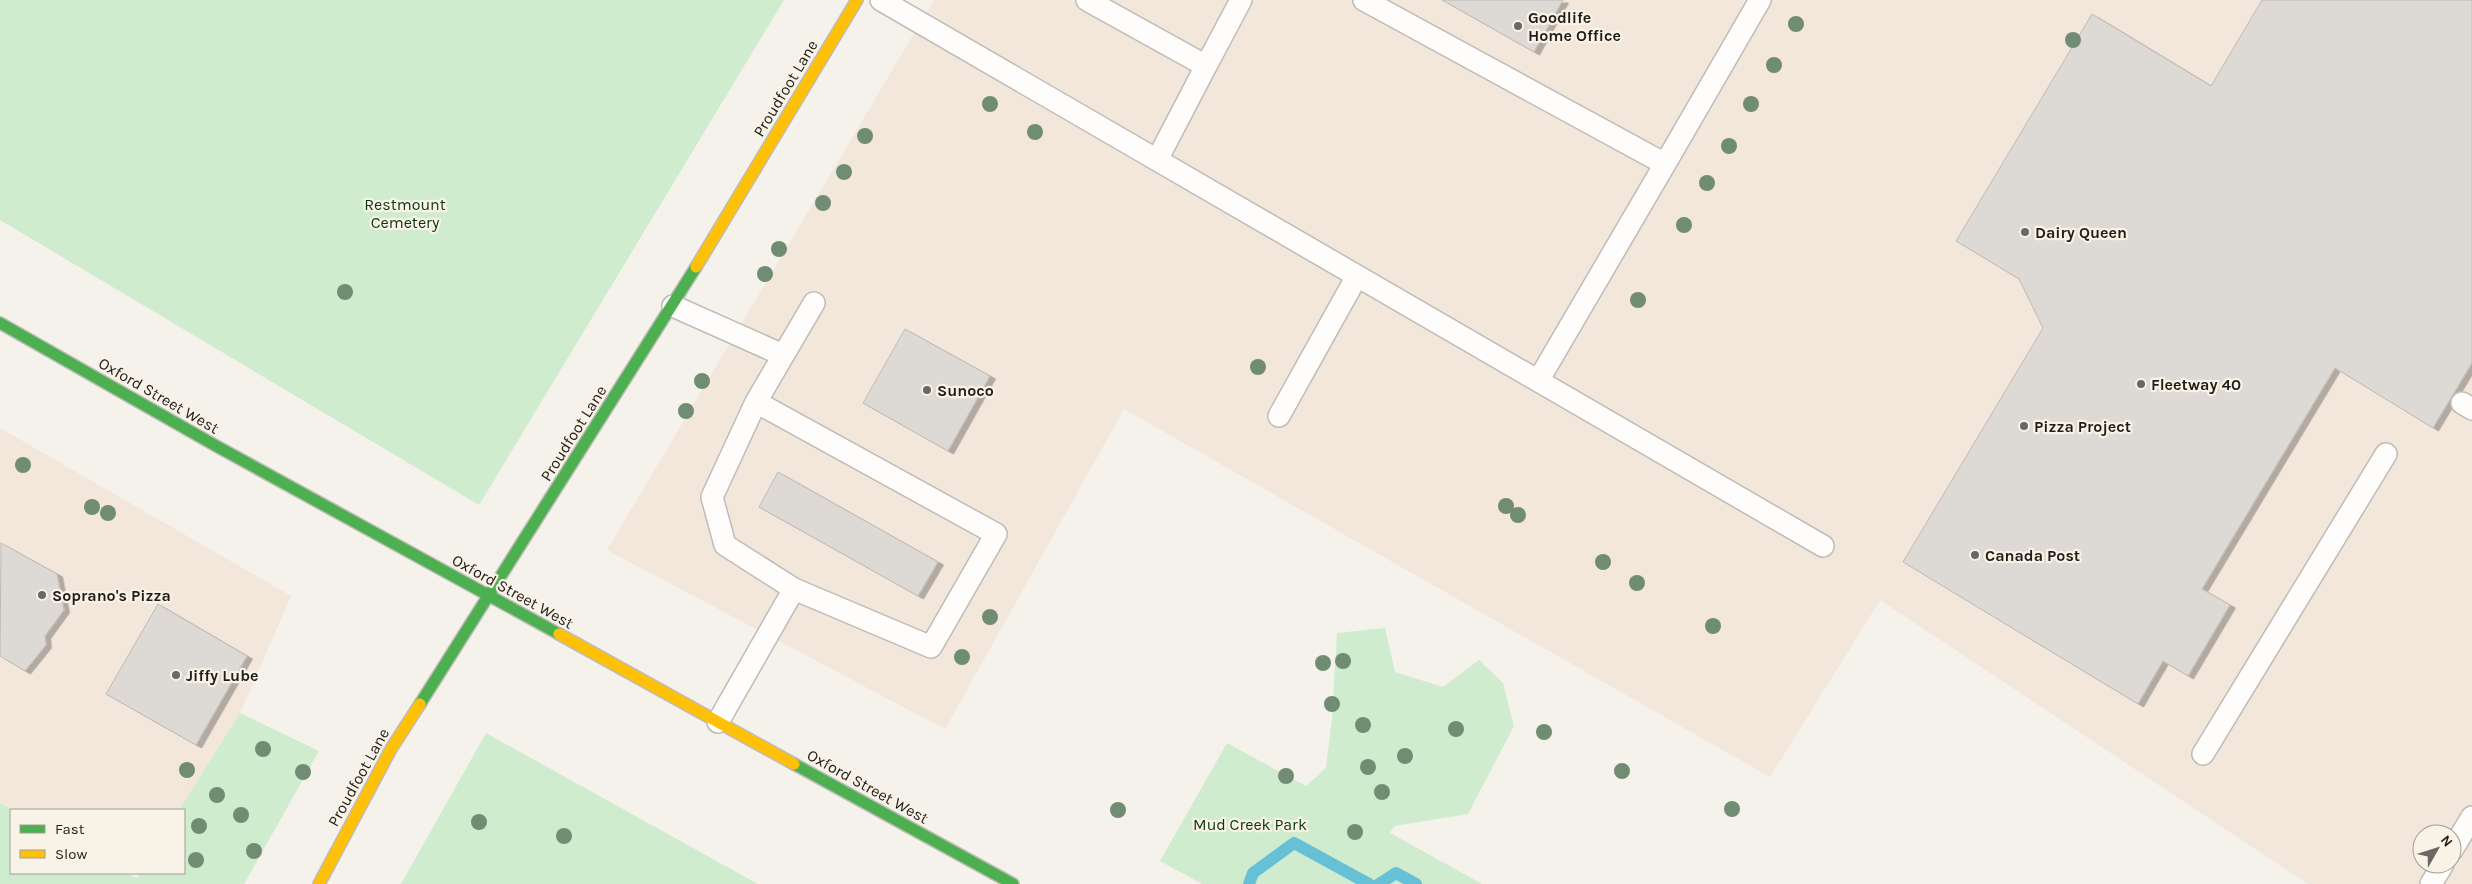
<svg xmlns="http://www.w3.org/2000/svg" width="2472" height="884" font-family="Karla,sans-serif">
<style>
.commercial{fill:#f3e6db;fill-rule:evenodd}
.green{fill:#d0ecce}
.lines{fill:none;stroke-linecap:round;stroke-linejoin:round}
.stream{stroke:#66c1d6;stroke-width:12}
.building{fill:#ddd9d5;stroke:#bebab7;filter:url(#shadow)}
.lane-casing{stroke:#bfbcb7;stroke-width:24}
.fast-casing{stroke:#bfbcb7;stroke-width:14}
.slow-casing{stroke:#bfbcb7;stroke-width:14}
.lane{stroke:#fefdfc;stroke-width:21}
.fast{stroke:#4caf50;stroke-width:11}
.slow{stroke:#ffc107;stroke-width:11}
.tree{fill:#708c73}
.poi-dot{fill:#6b6762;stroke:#f9f2e7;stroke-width:2}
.labels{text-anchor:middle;stroke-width:4.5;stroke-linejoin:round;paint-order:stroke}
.poi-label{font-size:16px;font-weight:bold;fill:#201d19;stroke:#f9f2e7;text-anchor:start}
.street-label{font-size:16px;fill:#201d19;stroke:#f9f2e7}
.park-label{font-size:16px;fill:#043a11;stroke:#f9f2e7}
</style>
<defs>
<filter id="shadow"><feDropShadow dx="5.5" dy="3" stdDeviation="0" flood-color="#0004"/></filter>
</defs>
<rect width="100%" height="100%" fill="#f5f1eb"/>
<path class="commercial" d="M934,0H2472V884H2308L1880,600L1770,777L1124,409L945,729L607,550ZM2422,834H2452V864H2422Z
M0,428L291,596L240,713L179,810H13L0,803Z"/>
<path class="green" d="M0,0H784L479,505L0,220Z
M1385,628L1395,672L1443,687L1479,660L1503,683L1514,726L1468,814L1394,826L1390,833L1482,884H1202L1160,861L1227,743L1306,786L1326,768L1332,719L1337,633Z
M240,713L319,751L244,884H0V803L13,810L11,873H127L137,878L140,873H184V810H179Z
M486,733L758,884H401Z"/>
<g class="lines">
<path class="stream" d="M1249,884L1253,873L1294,843L1369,884
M1379,884L1396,873L1416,884"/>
</g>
<path class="building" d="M1442,0H1563L1534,52Z
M2262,0H2472V363L2433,428L2335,368L2202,589L2230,605L2188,676L2163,661L2138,704L1903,562L2043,328L2019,279L1956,241L2092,14L2211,86Z
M905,329L990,376L948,451L863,403Z
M778,472L938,562L918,596L759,507Z
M1,543L57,574L64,610L45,636L46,645L25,671L0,656Z
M158,604L247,656L196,745L106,694Z"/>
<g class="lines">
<defs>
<path id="lane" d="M881,0L1823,546
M1087,0L1206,66L1157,160
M1364,0L1665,164L1538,381
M1206,66L1241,0
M1665,164L1760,0
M673,306L783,355
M756,402L996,534L931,647L794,589L725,545L712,497L756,402L814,303
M2462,403L2472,409
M1279,416L1357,276
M718,722L794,589
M2203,754L2386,454
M2452,850L2472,817
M2431,884L2443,864"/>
<path id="fast" d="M0,323L218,447L559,634
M420,704L696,267
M794,764L1013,884"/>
<path id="slow" d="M696,267L857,0
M559,634L794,764
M319,884L391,749L420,704"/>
</defs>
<use href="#lane" class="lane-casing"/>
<use href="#fast" class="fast-casing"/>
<use href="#slow" class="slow-casing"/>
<use href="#lane" class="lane"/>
<use href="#fast" class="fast"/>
<use href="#slow" class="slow"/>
</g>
<g class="tree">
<circle cx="1796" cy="24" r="8"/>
<circle cx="2073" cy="40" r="8"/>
<circle cx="1774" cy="65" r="8"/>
<circle cx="990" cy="104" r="8"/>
<circle cx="1751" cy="104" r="8"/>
<circle cx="1035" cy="132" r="8"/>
<circle cx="865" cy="136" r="8"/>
<circle cx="1729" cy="146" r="8"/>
<circle cx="844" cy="172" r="8"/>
<circle cx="1707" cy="183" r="8"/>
<circle cx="823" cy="203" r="8"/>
<circle cx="1684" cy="225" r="8"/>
<circle cx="779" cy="249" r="8"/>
<circle cx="765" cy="274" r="8"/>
<circle cx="345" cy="292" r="8"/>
<circle cx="1638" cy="300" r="8"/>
<circle cx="1258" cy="367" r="8"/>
<circle cx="702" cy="381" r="8"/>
<circle cx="686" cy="411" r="8"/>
<circle cx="23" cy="465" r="8"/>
<circle cx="1506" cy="506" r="8"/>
<circle cx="92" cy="507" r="8"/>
<circle cx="108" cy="513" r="8"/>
<circle cx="1518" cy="515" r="8"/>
<circle cx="1603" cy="562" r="8"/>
<circle cx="1637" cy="583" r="8"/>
<circle cx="990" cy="617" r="8"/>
<circle cx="1713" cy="626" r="8"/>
<circle cx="962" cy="657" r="8"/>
<circle cx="1343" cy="661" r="8"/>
<circle cx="1323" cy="663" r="8"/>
<circle cx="1332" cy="704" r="8"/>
<circle cx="1363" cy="725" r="8"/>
<circle cx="1456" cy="729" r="8"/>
<circle cx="1544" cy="732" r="8"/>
<circle cx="263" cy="749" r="8"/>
<circle cx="1405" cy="756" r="8"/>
<circle cx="1368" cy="767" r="8"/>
<circle cx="187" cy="770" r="8"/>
<circle cx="1622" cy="771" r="8"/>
<circle cx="303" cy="772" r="8"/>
<circle cx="1286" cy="776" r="8"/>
<circle cx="1382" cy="792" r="8"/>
<circle cx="217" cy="795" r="8"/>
<circle cx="1732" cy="809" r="8"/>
<circle cx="1118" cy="810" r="8"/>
<circle cx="241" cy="815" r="8"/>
<circle cx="479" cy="822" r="8"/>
<circle cx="199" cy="826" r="8"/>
<circle cx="1355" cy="832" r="8"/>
<circle cx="564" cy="836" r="8"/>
<circle cx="254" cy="851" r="8"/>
<circle cx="196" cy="860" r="8"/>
</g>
<g class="poi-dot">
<circle cx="1518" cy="26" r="5"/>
<circle cx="2025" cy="232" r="5"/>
<circle cx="2141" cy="384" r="5"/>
<circle cx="927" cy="390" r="5"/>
<circle cx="2024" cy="426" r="5"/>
<circle cx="1975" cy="555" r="5"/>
<circle cx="42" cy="595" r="5"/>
<circle cx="176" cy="675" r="5"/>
</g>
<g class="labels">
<g class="poi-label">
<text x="1528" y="23">Goodlife<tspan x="1528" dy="18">Home Office</tspan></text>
<text x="2035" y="238">Dairy Queen</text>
<text x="2151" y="390">Fleetway 40</text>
<text x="937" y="396">Sunoco</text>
<text x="2034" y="432">Pizza Project</text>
<text x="1985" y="561">Canada Post</text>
<text x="52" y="601">Soprano's Pizza</text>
<text x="186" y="681">Jiffy Lube</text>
</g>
<g class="street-label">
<text transform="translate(785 88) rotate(-59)" y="6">Proudfoot Lane</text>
<text transform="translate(159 395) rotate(30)" y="6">Oxford Street West</text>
<text transform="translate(573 433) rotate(-58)" y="6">Proudfoot Lane</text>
<text transform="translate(513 591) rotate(29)" y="6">Oxford Street West</text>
<text transform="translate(358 777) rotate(-61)" y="6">Proudfoot Lane</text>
<text transform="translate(868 786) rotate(29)" y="6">Oxford Street West</text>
</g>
<g class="park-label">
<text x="405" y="210">Restmount<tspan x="405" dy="18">Cemetery</tspan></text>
<text x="1250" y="830">Mud Creek Park</text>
</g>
</g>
<rect x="10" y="809" width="175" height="65" fill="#f9f2e7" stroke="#a29d95"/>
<rect x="20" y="825" width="25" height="8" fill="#4caf50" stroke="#a29d95"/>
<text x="55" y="834" font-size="15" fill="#201d19">Fast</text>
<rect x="20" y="850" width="25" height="8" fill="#ffc107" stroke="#a29d95"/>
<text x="55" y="859" font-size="15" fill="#201d19">Slow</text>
<g transform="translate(2437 849) rotate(51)"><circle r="24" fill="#f9f2e7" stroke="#a29d95"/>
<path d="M0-4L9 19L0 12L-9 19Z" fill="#6b6762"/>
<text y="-8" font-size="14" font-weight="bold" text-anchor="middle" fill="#201d19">N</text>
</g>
</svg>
